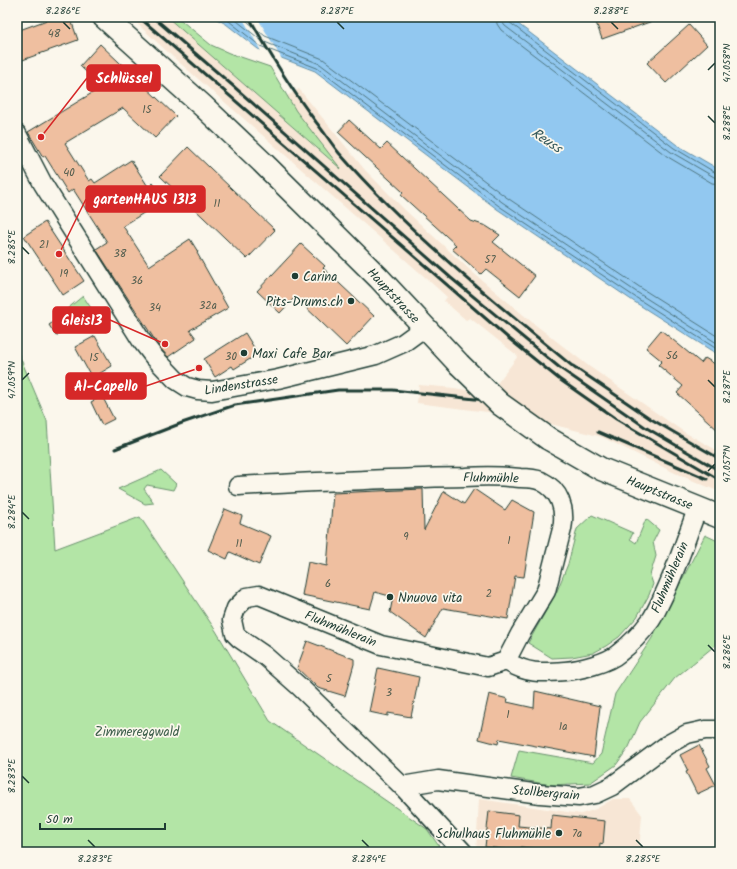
<svg xmlns="http://www.w3.org/2000/svg" width="737" height="869" font-family="Kalam,sans-serif">
<style>
.built{fill:#f7e6d5}
.green{fill:#b3e5a6;stroke:#69916d}
.water{fill:#92c8f0;stroke:#6490a5}
.pier{fill:#fbf7ec}
.lines{fill:none;stroke-linecap:round;stroke-linejoin:round}
.shore{stroke:#4d757f;stroke-width:1}
.building{fill:#efbfa0;stroke:#1f3d34}
.minor-casing{stroke:#1f3d34;stroke-width:21}
.major-casing{stroke:#1f3d34;stroke-width:25}
.minor{stroke:#fbf7ec;stroke-width:18}
.major{stroke:#fbf7ec;stroke-width:22}
.rail{stroke:#1f3d34;stroke-width:3}
.major-bridge-casing{stroke:#1f3d34;stroke-width:25;stroke-linecap:butt}
.major-bridge{stroke:#fbf7ec;stroke-width:22}
.ticks{fill:none;stroke:#1f3d34;stroke-width:1.5}
.poi-dot{fill:#1f3d34;stroke:#fbf7ec;stroke-width:1.5}
.labels{text-anchor:middle;stroke-width:3.5;stroke-linejoin:round;paint-order:stroke}
.number-label{font-size:11px;fill:#535e4f}
.poi-label{font-size:13px;fill:#1f3d34;stroke:#fbf7ec;text-anchor:start}
.street-label{font-size:13px;fill:#1f3d34;stroke:#fbf7ec}
.park-label{font-size:13px;fill:#3d5f4b;stroke:#fbf7ec}
.water-label{font-size:14px;font-style:italic;fill:#36595a;stroke:#fbf7ec}
.leader{fill:none;stroke:#d62828;stroke-width:1.5}
.callout-dot{fill:#d62828;stroke:#fbf7ec;stroke-width:1.5}
.callout{fill:#d62828;stroke:#d62828;stroke-width:1.5}
.callout-label{font-size:14px;text-anchor:middle;font-weight:bold;fill:#fff}
.neatline{fill:none;stroke:#1f3d34;stroke-width:1.5}
.ticks-label{font-size:10px;text-anchor:middle;fill:#1f3d34}
</style>
<rect width="100%" height="100%" fill="#fbf7ec"/>
<filter id="ink" filterUnits="userSpaceOnUse"><feTurbulence type="fractalNoise" baseFrequency=".025" numOctaves="2"/><feDisplacementMap in="SourceGraphic" scale="8" xChannelSelector="R" yChannelSelector="G"/><feConvolveMatrix kernelMatrix="1 2 1 2 8 2 1 2 1" color-interpolation-filters="sRGB"/></filter>
<g filter="url(#ink)">
<path class="built" d="M130,17H167L339,168L296,111L287,96L299,89L365,170L405,210L471,271L533,323L590,367L684,432L720,452V492L675,473L602,437L519,416L417,403L419,385L454,388L489,394L518,356L470,318L466,320L444,301L447,297L426,278L173,57Z
M479,799L581,814L596,809L613,799H630L642,815L639,852H476Z"/>
<path class="green" d="M167,17H177L211,45L229,53L270,67L296,111L341,169Z
M83,296L95,314L78,325L67,309Z
M17,350L47,421L55,549L140,517L216,631L270,721L427,829L443,852H17Z
M161,470L176,484L173,490L147,485L144,489L154,503L145,504L118,489Z
M592,515L633,533L630,539L636,543L646,519L659,530L653,542L656,556L650,575L653,584L649,595L637,617L619,637L606,646L593,653L572,657L552,658L528,643L557,591L568,564L577,529Z
M705,535L720,542V643H718L675,678L640,722L629,747L616,765L590,783L551,785L511,778L519,750L593,763L601,754L615,694L652,638Z"/>
<path class="water" d="M213,17H509L677,145L720,170V356L633,301L497,209L315,71L258,49L226,24Z"/>
<path class="pier" d="M242,17H257L283,61L262,53Z"/>
<g class="lines">
<path class="shore" d="M222,17L229,21L260,46L317,68L499,206L635,297L720,351
M232,17L262,41L320,64L502,202L638,293L720,345
M242,17L265,36L323,59L506,197L641,288L720,338
M496,17L497,24L501,30L668,157L712,183L720,184
M502,17V22L505,26L671,152L714,177L720,178
M507,17L509,22L674,148L716,173H720"/>
</g>
<path class="building" d="M55,17H70L78,40L17,62V31Z
M594,17H658V19L602,39Z
M689,25L707,45L666,83L647,63Z
M100,44L176,116L155,138L123,108L65,143L89,181L92,179L95,183L131,160L149,188L153,183L164,200L123,226L149,266L190,239L198,252L197,253L228,308L190,330L196,338L168,357L160,348L96,249L107,242L73,189L68,193L45,156L43,157L28,132L102,87L80,66Z
M349,120L381,149L387,143L471,221L486,226L500,235L493,242L535,276L520,296L486,269L481,274L452,249L456,245L401,195L403,192L338,132Z
M188,147L275,230L247,259L160,176Z
M45,222L84,281L63,295L24,236Z
M301,244L325,266L323,268L374,316L346,346L295,297L280,313L257,291Z
M62,316L69,327L56,336L49,325Z
M661,330L701,363L705,358L720,367V432L677,393L683,386L658,365L662,361L646,348Z
M245,333L258,354L234,369L232,366L215,377L204,359Z
M95,336L112,366L92,378L75,347Z
M102,396L114,419L102,425L91,402Z
M423,489L424,530L444,491L464,504L474,489L505,510L512,500L534,512L524,577L515,576L508,619L443,608L426,638L390,612L393,597L375,592L370,609L302,595L308,562L327,566L333,493Z
M225,509L242,516L240,523L271,536L259,565L230,552L227,559L208,550Z
M307,641L354,659V664L345,696L318,688L297,668Z
M378,668L419,677L411,717L388,713V716L369,712Z
M535,691L600,706L594,757L499,739L498,744L479,739L489,694L508,699L507,702L534,708Z
M699,745L710,766L707,768L716,785L697,794L686,772L688,771L680,755Z
M489,811L519,815L518,826L551,829L552,815L605,821L603,844L600,843L599,852H555V851L521,847L520,851L485,847Z"/>
<g class="lines">
<defs>
<path id="minor" d="M17,134L43,184L141,340L154,357L176,380L187,387L198,390L212,391L278,379L376,355L403,343L425,327
M238,486C314,482 389,478 465,477C484,476 502,476 520,478C527,478 534,478 541,481C560,490 566,509 562,529L546,591L520,634L506,661
M506,661C528,674 540,673 565,671C579,670 608,663 619,653C631,644 642,632 651,620C655,614 658,607 661,601C676,571 686,538 698,507
M402,786L438,780L540,794L579,797L595,794L612,786L667,745L687,734L705,730H720
M463,852L402,786L300,687L265,656L239,638L235,634L232,620L236,608L247,597L259,595L381,645L488,667L506,661"/>
<path id="major" d="M104,17L204,107L262,162L379,278L459,364
M549,439L601,469L720,517"/>
</defs>
<use href="#minor" class="minor-casing"/>
<use href="#major" class="major-casing"/>
<use href="#minor" class="minor"/>
<use href="#major" class="major"/>
<path class="rail" d="M139,17L507,337L559,379L616,419L720,480
M153,17L232,85L451,278L560,368L645,427L720,471
M249,17C269,53 291,89 316,122C324,132 331,143 339,153C410,234 493,301 576,369
M573,366L651,419L720,459
M598,432L707,479
M115,449L182,423L235,405L338,390H393L493,401"/>
<defs>
<path id="major-bridge" d="M459,364L500,404L549,439"/>
</defs>
<use href="#major-bridge" class="major-bridge-casing"/>
<use href="#major-bridge" class="major-bridge"/>
</g>
</g>
<path class="ticks" d="M63,22L70,29M337,22L344,29M611,22L618,29M708,70L715,63M708,116L715,123M22,247L29,254M22,380L29,373M708,380L715,387M708,471L715,464M22,512L29,519M708,645L715,652M22,776L29,783M88,840L95,847M362,840L369,847M636,840L643,847"/>
<g class="poi-dot">
<circle cx="295" cy="276" r="4"/>
<circle cx="351" cy="301" r="4"/>
<circle cx="244" cy="353" r="4"/>
<circle cx="390" cy="597" r="4"/>
<circle cx="559" cy="833" r="4"/>
</g>
<g class="labels">
<g class="number-label">
<text x="54" y="37">48</text>
<text x="147" y="113">15</text>
<text x="69" y="176">40</text>
<text x="217" y="207">11</text>
<text x="44" y="248">21</text>
<text x="120" y="257">38</text>
<text x="490" y="263">57</text>
<text x="64" y="277">19</text>
<text x="137" y="284">36</text>
<text x="208" y="309">32a</text>
<text x="155" y="311">34</text>
<text x="672" y="359">56</text>
<text x="231" y="360">30</text>
<text x="94" y="361">15</text>
<text x="406" y="540">9</text>
<text x="509" y="544">1</text>
<text x="239" y="547">11</text>
<text x="328" y="587">6</text>
<text x="489" y="597">2</text>
<text x="329" y="682">5</text>
<text x="389" y="696">3</text>
<text x="508" y="718">1</text>
<text x="563" y="730">1a</text>
<text x="577" y="837">7a</text>
</g>
<g class="poi-label">
<text x="303" y="281">Carina</text>
<text x="343" y="306" text-anchor="end">Pits-Drums.ch</text>
<text x="252" y="358">Maxi Cafe Bar</text>
<text x="398" y="602">Nnuova vita</text>
<text x="551" y="838" text-anchor="end">Schulhaus Fluhmühle</text>
</g>
<g class="street-label">
<text transform="translate(394 295) rotate(47)" y="5">Hauptstrasse</text>
<text transform="translate(241 384) rotate(-9)" y="5">Lindenstrasse</text>
<text transform="translate(491 477) rotate(1)" y="5">Fluhmühle</text>
<text transform="translate(660 492) rotate(22)" y="5">Hauptstrasse</text>
<text transform="translate(669 577) rotate(-67)" y="5">Fluhmühlerain</text>
<text transform="translate(341 628) rotate(22)" y="5">Fluhmühlerain</text>
<text transform="translate(546 792) rotate(5)" y="5">Stollbergrain</text>
</g>
<g class="park-label">
<text x="137" y="736">Zimmereggwald</text>
</g>
<g class="water-label">
<text transform="translate(547 140) rotate(34)" y="5">Reuss</text>
</g>
</g>
<path class="leader" d="M41 137L87 78M59 254L86 199M165 344L110 320M199 368L146 386"/>
<g class="callout-dot">
<circle cx="41" cy="137" r="4"/>
<circle cx="59" cy="254" r="4"/>
<circle cx="165" cy="344" r="4"/>
<circle cx="199" cy="368" r="4"/>
</g>
<g class="callout">
<rect x="87" y="65" width="73" height="26" rx="4"/>
<rect x="86" y="186" width="119" height="26" rx="4"/>
<rect x="53" y="307" width="57" height="26" rx="4"/>
<rect x="66" y="373" width="80" height="26" rx="4"/>
</g>
<g class="callout-label">
<text x="124" y="83">Schlüssel</text>
<text x="145" y="204">gartenHAUS 1313</text>
<text x="82" y="325">Gleis13</text>
<text x="106" y="391">Al-Capello</text>
</g>
<rect width="737" height="869" fill="none" stroke="#fbf7ec" stroke-width="44"/>
<path d="M40 823v6h125v-6" fill="none" stroke="#1f3d34" stroke-width="2"/>
<text x="46" y="823" font-size="12" fill="#1f3d34" stroke="#fbf7ec" stroke-width="3" paint-order="stroke">50 m</text>
<rect x="22" y="22" width="693" height="825" class="neatline"/>
<g class="ticks-label">
<text x="63" y="14">8.286°E</text>
<text x="337" y="14">8.287°E</text>
<text x="611" y="14">8.288°E</text>
<text transform="translate(726 63) rotate(-90)" y="4">47.058°N</text>
<text transform="translate(726 123) rotate(-90)" y="4">8.288°E</text>
<text transform="translate(11 247) rotate(-90)" y="4">8.285°E</text>
<text transform="translate(11 380) rotate(-90)" y="4">47.059°N</text>
<text transform="translate(726 387) rotate(-90)" y="4">8.287°E</text>
<text transform="translate(726 464) rotate(-90)" y="4">47.057°N</text>
<text transform="translate(11 512) rotate(-90)" y="4">8.284°E</text>
<text transform="translate(726 652) rotate(-90)" y="4">8.286°E</text>
<text transform="translate(11 776) rotate(-90)" y="4">8.283°E</text>
<text x="95" y="862">8.283°E</text>
<text x="369" y="862">8.284°E</text>
<text x="643" y="862">8.285°E</text>
</g>
</svg>
